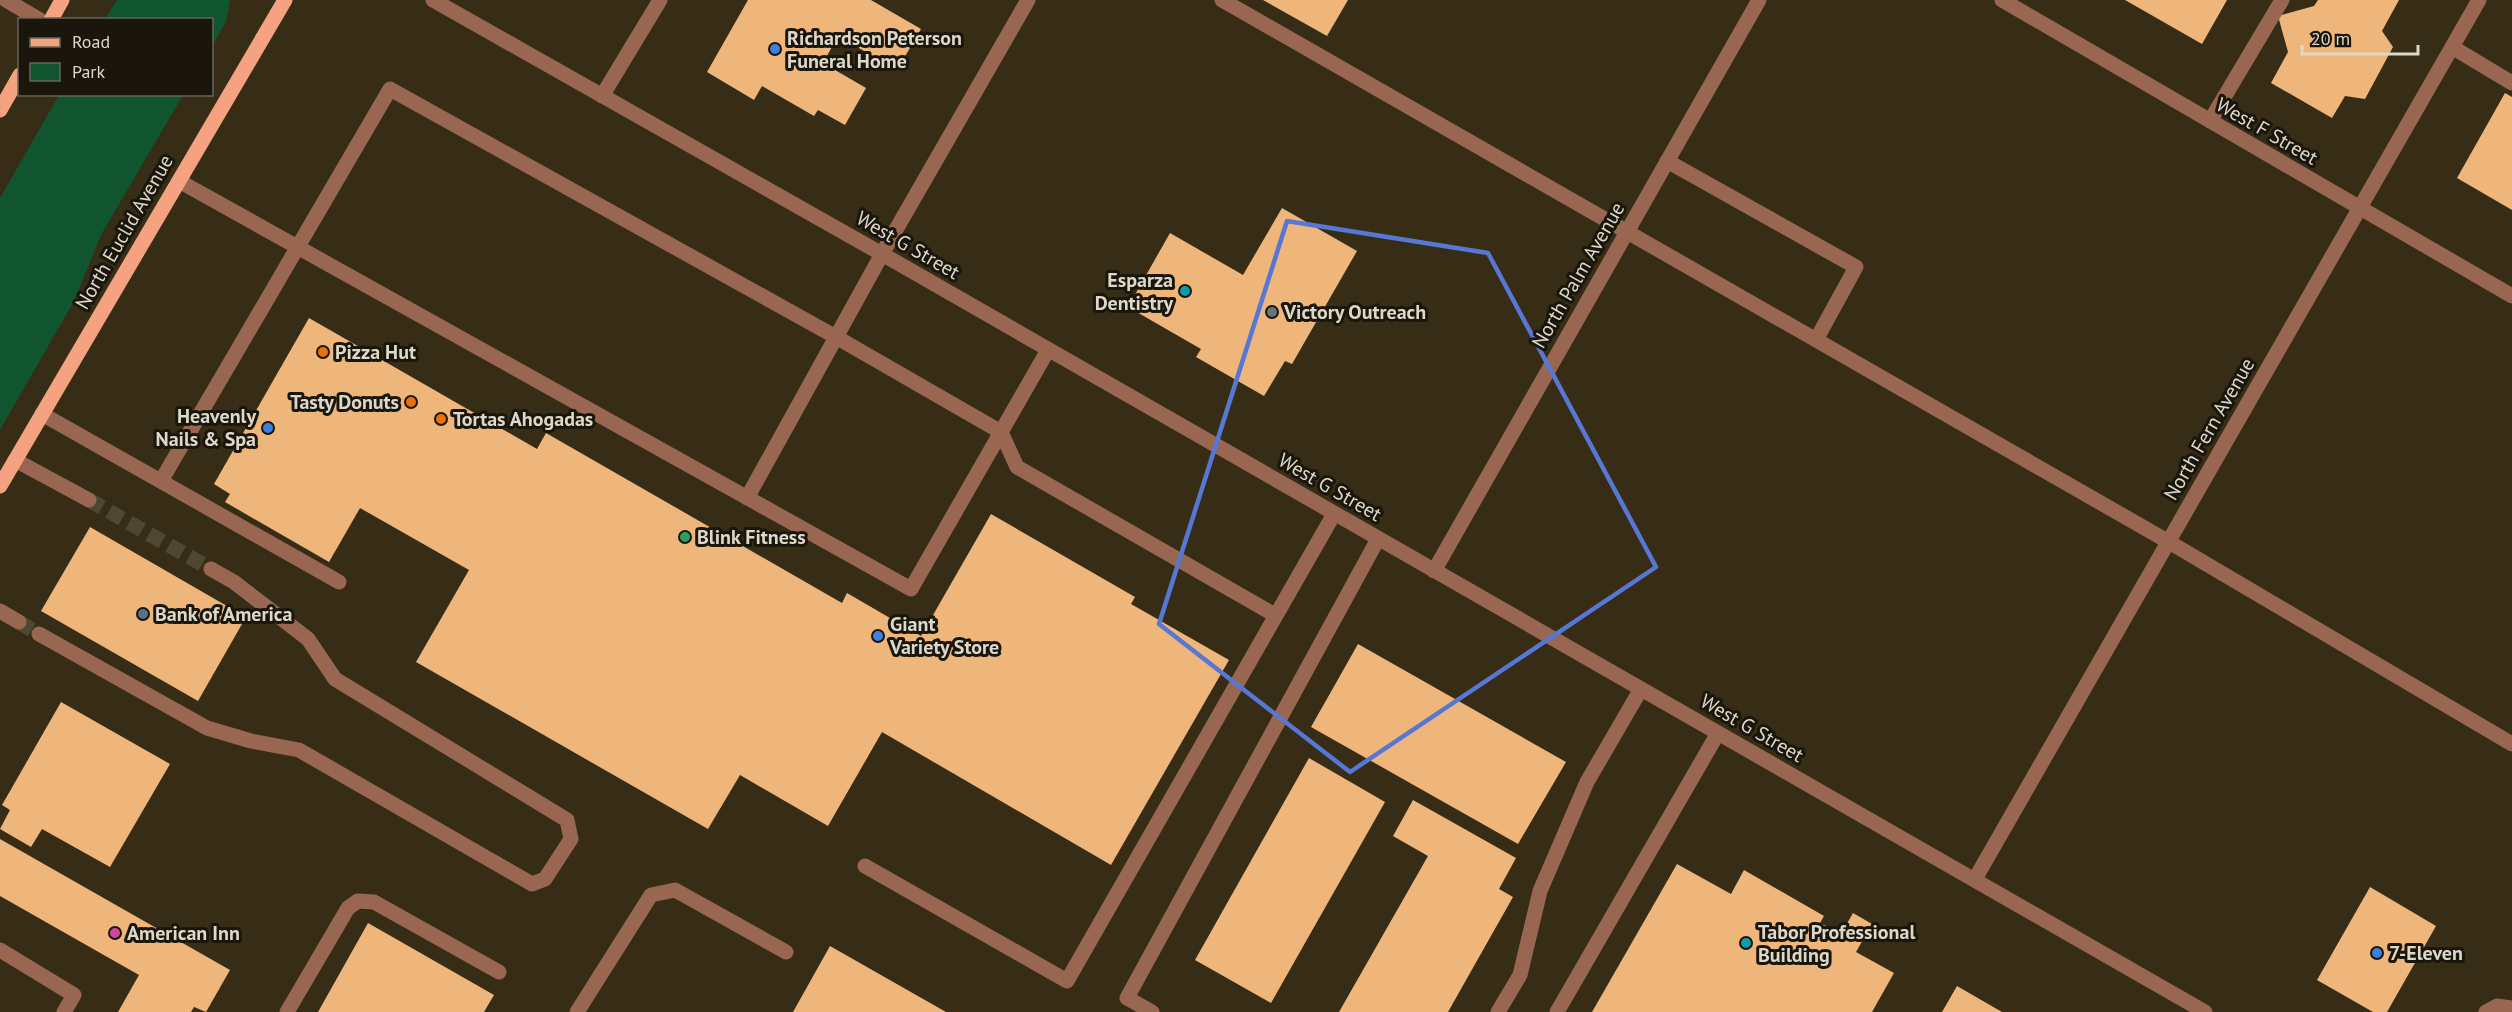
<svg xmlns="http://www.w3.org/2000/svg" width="2512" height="1012" font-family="'PT Sans',sans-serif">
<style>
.green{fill:#115430}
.building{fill:#efb67c}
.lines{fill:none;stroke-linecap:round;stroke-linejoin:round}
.minor-tunnel{stroke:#504732;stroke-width:15;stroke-dasharray:15 8;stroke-linecap:butt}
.minor{stroke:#986651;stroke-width:15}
.major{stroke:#f4a280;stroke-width:15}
.marked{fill:none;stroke:#5777d4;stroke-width:4.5;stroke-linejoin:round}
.shop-dot{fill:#3f7fe0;stroke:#1a160c;stroke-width:2}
.culture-dot{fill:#0f9aa8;stroke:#1a160c;stroke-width:2}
.worship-dot{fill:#6b7280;stroke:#1a160c;stroke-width:2}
.food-dot{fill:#e8710a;stroke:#1a160c;stroke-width:2}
.leisure-dot{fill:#2e9e5b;stroke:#1a160c;stroke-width:2}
.service-dot{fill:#5c6f8a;stroke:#1a160c;stroke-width:2}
.hotel-dot{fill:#d1479c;stroke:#1a160c;stroke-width:2}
.labels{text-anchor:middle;stroke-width:6;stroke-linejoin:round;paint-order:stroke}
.poi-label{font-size:20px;font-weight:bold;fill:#ded8cb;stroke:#1a160c;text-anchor:start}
.street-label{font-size:20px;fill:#ded8cb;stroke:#1a160c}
</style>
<rect width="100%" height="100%" fill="#372d17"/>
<path class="green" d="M117,0H230L226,22L212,46V20L105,19Z
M59,95H183L102,233L74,301L0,430V198Z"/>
<path class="building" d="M748,0H871L921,29L897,70L838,36L823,63L866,88L845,125L818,110L814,116L762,86L754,100L707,72Z
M1263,0H1348L1327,36Z
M2125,0H2227L2202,44Z
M2318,0H2399L2382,31L2393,47L2365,99L2345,96L2332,118L2271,83L2288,52L2278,16L2314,6Z
M2505,93L2512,97V210L2457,178Z
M1282,208L1357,251L1292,364L1285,361L1264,396L1196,357L1201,349L1128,307L1170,233L1243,275Z
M309,318L537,449L546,433L842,603L847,593L921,636L991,514L1135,597L1131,604L1229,660L1111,865L882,732L828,826L740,775L708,829L416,662L469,570L360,508L329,562L225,502L230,494L214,484Z
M90,527L246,617L198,701L41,611Z
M1358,644L1566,762L1518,844L1311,727Z
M61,702L170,764L110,867L42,829L31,847L0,829L10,810L2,805Z
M1309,758L1385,802L1271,1003L1195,960Z
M1413,800L1516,858L1499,889L1513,897L1448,1012H1339L1428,856L1393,836Z
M0,839L230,970L206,1012L194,1007L191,1012H118L139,975L0,896Z
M1677,864L1731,894L1744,870L1824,916L1820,923L1841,934L1853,913L1872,924L1856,952L1894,973L1872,1012H1592Z
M2370,887L2436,926L2387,1012H2373L2317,980Z
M368,923L494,995L484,1012H318Z
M830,946L946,1012H793Z
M1957,986L2002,1012H1942Z"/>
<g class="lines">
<path class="minor-tunnel" d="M89,500L211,569
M19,622L39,634"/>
<path class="minor" d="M6,0L40,20
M433,0L882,254L2205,1012
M1222,0L2169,542L2512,744
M2002,0L2512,296
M2452,47L2512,83
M602,96L660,0
M2210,121L2282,0
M1667,161L1856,267L1816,340
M179,181L911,589L1048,350
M42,414L339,582
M15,460L89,500
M161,481L390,89L836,337L1001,432L1017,467L1275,615
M747,498L882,254L1028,0
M1434,571L1759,0
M0,611L19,622
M39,634L207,728L251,741L299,750L532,884L545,879L571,839L567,820L335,679L308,639L234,582L211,569
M865,866L1067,981L1334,514
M1975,879L2479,0
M0,950L74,995L64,1012
M287,1012L348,908L358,901L374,902L499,972
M577,1012L651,895L675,890L786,952
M1152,1012L1127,998L1378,539
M1498,1012L1520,975L1540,891L1587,782L1641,689
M1557,1012L1718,733
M2486,1012L2497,1006L2512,1008"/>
<path class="major" d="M51,20L62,0
M0,110L20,75
M0,486L285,0"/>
</g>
<path class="marked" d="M1287,221L1488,253L1656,567L1350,772L1159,624Z"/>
<g class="shop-dot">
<circle cx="775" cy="49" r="6"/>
<circle cx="268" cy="428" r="6"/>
<circle cx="878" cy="636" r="6"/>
<circle cx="2377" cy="953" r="6"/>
</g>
<g class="culture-dot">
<circle cx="1185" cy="291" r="6"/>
<circle cx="1746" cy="943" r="6"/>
</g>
<circle class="worship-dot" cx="1272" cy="312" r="6"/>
<g class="food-dot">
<circle cx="323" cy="352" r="6"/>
<circle cx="411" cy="402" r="6"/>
<circle cx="441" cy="419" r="6"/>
</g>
<circle class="leisure-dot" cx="685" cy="537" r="6"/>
<circle class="service-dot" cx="143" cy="614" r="6"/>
<circle class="hotel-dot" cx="115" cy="933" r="6"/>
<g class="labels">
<g class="poi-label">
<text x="787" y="45">Richardson Peterson<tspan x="787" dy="23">Funeral Home</tspan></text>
<text x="1173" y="287" text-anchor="end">Esparza<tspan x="1173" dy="23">Dentistry</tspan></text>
<text x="1284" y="319">Victory Outreach</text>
<text x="335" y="359">Pizza Hut</text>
<text x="399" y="409" text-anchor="end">Tasty Donuts</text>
<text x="256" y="423" text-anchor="end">Heavenly<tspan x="256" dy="23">Nails &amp; Spa</tspan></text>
<text x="453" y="426">Tortas Ahogadas</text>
<text x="697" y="544">Blink Fitness</text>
<text x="155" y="621">Bank of America</text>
<text x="890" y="631">Giant<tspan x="890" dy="23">Variety Store</tspan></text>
<text x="1758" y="939">Tabor Professional<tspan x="1758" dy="23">Building</tspan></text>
<text x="127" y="940">American Inn</text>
<text x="2389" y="960">7-Eleven</text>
</g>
<g class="street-label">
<text transform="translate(2267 131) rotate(30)" y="7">West F Street</text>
<text transform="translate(124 232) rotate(-60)" y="7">North Euclid Avenue</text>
<text transform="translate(908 245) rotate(30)" y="7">West G Street</text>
<text transform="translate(1578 275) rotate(-60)" y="7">North Palm Avenue</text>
<text transform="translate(2209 429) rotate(-60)" y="7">North Fern Avenue</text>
<text transform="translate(1330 487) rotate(30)" y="7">West G Street</text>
<text transform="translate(1752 728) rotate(30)" y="7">West G Street</text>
</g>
</g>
<rect x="18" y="18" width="195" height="78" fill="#1a160c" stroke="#686458" stroke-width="1.5"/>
<rect x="30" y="38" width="30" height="9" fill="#f4a280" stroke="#686458" stroke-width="1.5"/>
<text x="72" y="48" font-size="18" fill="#ded8cb">Road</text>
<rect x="30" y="63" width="30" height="18" fill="#115430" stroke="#686458" stroke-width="1.5"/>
<text x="72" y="78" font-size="18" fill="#ded8cb">Park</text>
<path d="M2302 45v9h116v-9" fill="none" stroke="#ded8cb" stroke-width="3"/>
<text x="2311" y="45" font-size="18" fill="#ded8cb" stroke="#1a160c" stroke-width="4.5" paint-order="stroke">20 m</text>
</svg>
